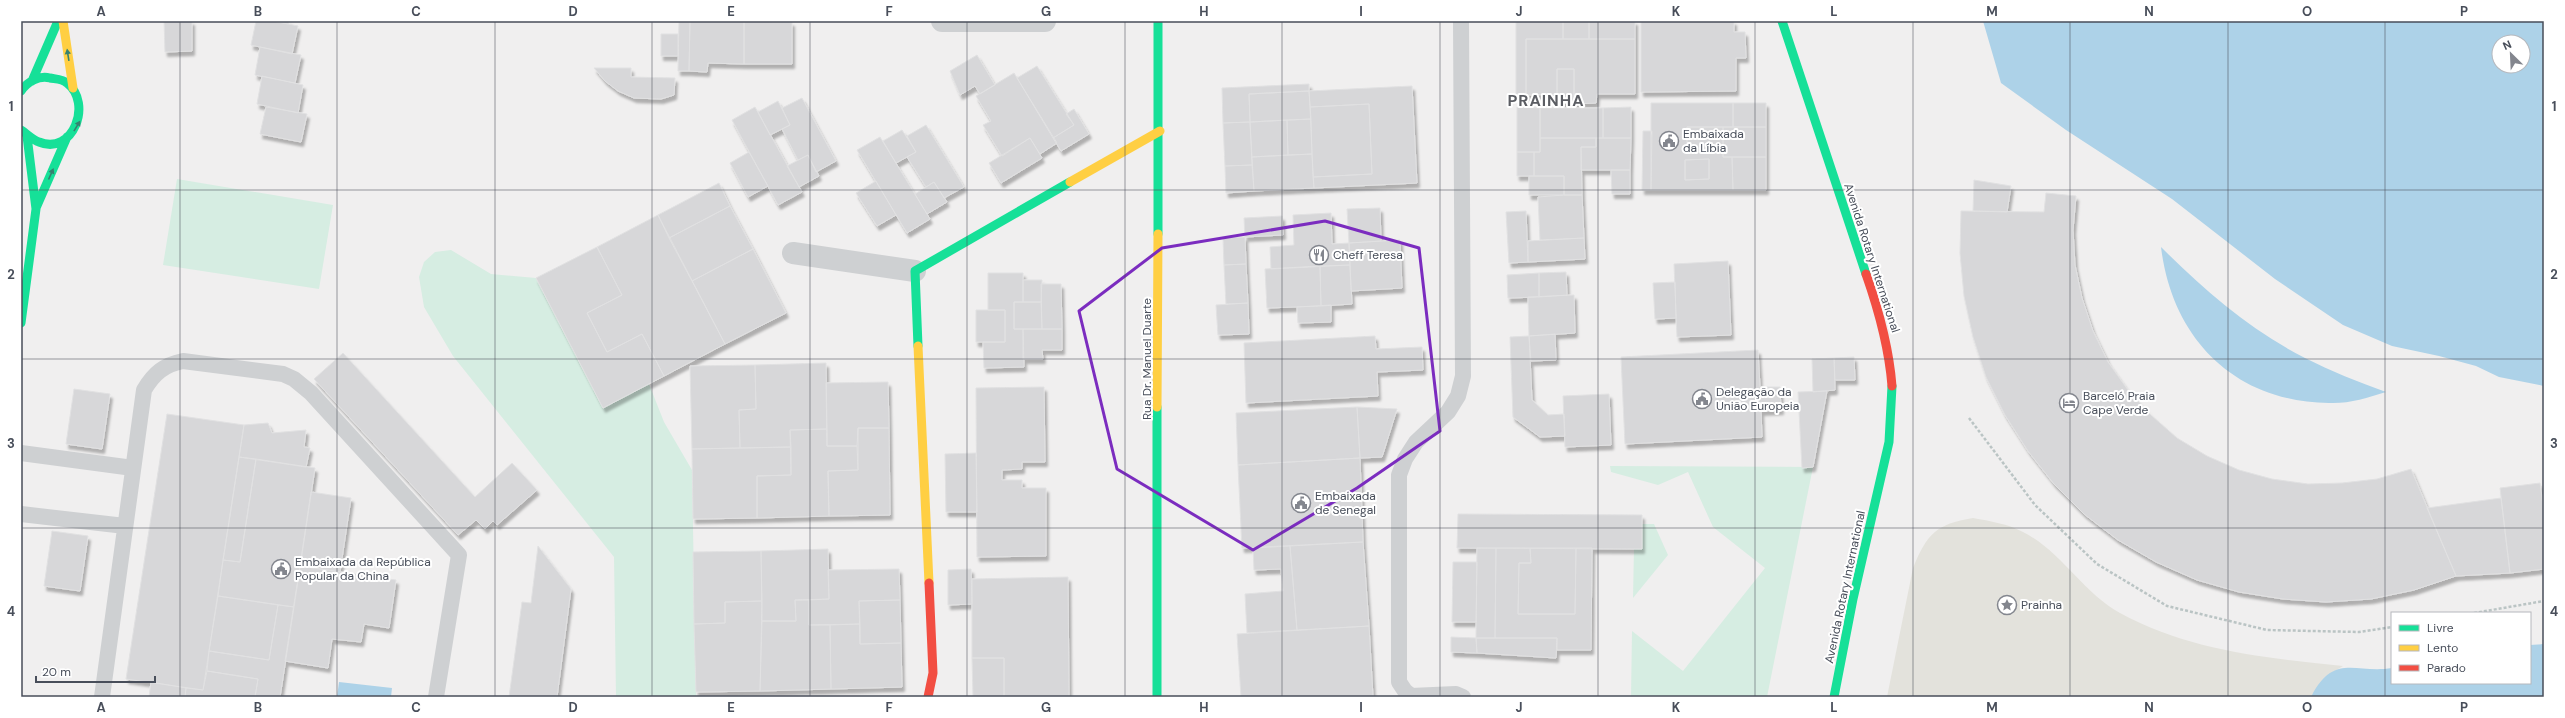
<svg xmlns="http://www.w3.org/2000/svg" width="2565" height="718" font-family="'DM Sans',sans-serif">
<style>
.green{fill:#d6ede2}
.sand{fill:#e3e2dc}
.water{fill:#add2e8;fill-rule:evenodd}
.building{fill:#d7d7d9;stroke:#e1e1e2;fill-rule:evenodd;filter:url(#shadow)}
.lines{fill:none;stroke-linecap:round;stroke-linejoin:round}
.path{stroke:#bac4c4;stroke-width:2.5;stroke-dasharray:3 2;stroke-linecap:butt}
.lane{stroke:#ced0d2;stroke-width:16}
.street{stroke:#ced0d2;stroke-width:22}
.fast{stroke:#16e098;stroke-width:9}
.slow{stroke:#ffcf43;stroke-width:9}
.jam{stroke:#f24e42;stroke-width:9}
.oneway{fill:#368170}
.marked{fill:none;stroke:#7b2cbf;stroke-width:3;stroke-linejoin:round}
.grid{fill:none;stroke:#484e5a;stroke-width:1;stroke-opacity:0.55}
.labels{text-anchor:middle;stroke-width:4;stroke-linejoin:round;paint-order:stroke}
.poi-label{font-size:12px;fill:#484e5a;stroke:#fff;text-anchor:start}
.street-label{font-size:12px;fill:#484e5a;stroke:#fff}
.district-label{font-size:16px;font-weight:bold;letter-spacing:1px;fill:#5b5d63;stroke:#fff}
.neatline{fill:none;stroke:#484e5a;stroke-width:1.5}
.grid-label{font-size:13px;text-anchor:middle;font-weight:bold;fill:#484e5a}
</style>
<defs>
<filter id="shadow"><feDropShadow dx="2.5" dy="4.5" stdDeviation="1" flood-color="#0004"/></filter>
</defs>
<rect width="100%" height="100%" fill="#f0efef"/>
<path class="green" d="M177,179L333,205L319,289L163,265Z
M451,250L491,274L536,278L603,408L649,384L664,422L692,470L696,697H616L614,557L453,356L424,307L419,277L424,262L435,252Z
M1610,466L1813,467L1767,697H1631L1632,631L1683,671L1765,568L1713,527L1688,472L1658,485L1611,472Z
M1642,524H1654L1668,555L1633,598L1634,548Z"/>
<path class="sand" d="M1973,518C1990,521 2008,524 2023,532C2061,551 2083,593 2120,613C2190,651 2266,658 2343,666L2325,677L2311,697H1887L1913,568C1927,534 1936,524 1973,518Z"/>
<path class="water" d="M1983,21H2544V386L2499,377L2476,366L2439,356L2392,346L2343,325L2275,279L2172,199L2066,130L2001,83ZM2499,42H2523V66H2499Z
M2161,247C2204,290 2250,330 2305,358C2331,371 2358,382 2386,392C2367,398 2348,404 2329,403C2234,402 2172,338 2161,247Z
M2544,644V697H2311C2334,652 2355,674 2392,668V683H2530V645Z
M339,682L392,688L391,697H337Z"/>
<path class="building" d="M164,21H192V51L165,52Z
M256,21H273L298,26L292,54L251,45Z
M273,21H289L288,24Z
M679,21H690L689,71H678Z
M690,21H744V64L708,63L707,72L689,71Z
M744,21L792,22V64H744Z
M1516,21H1563V39H1526V95H1516Z
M1563,21H1589V39H1563Z
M1589,21H1635V39H1589Z
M1641,21H1734V32H1745L1746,58H1736V91L1641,92Z
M661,34H678V56H661Z
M1526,39H1635V94H1597L1596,103L1574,104V69H1557V94L1526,95Z
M260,47L301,55L295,83L255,75Z
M977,55L995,85L980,94L975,86L960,95L950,71Z
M1037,66L1074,125L1053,138L1017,78Z
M594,68H631V77L675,78L674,95L661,99L634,98L618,91L605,81Z
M1557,69H1574V104L1557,103Z
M1014,73L1057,143L1040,154L1030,138L1002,156L983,125L991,121L976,96Z
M262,76L303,85L298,113L257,104Z
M1309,84V91L1249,94L1250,122L1223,123L1222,88Z
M1412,86L1417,183L1314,188L1313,177L1372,174L1369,104L1310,107L1309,91Z
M1309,91L1311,119L1250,122L1249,94Z
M802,98L836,161L816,172L808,155L798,160L782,129L790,125L782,108Z
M778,101L790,125L770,135L758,112Z
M1651,103H1733V127H1687V152H1723V157H1732L1733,190H1651ZM1709,159V179L1685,180V160Z
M1733,103H1766V127H1733Z
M1369,104L1372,174L1313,177L1310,107Z
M266,107L307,114L301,142L260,134Z
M755,107L802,192L778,205L732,120Z
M1517,107L1540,108V152H1517Z
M1631,107V138H1603V108Z
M1540,108H1603V138H1540Z
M1074,109L1089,134L1061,151L1053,138L1074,125L1066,114Z
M1311,119L1312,154L1288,155L1287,120Z
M1287,120L1288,155L1252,157L1250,122Z
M1250,122L1252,165L1225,166L1223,123Z
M926,125L964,187L944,198L934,182L926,187L907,157L916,152L907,136Z
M1687,127H1723V152H1687Z
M1723,127H1766V157H1723Z
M902,130L916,152L896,163L883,141Z
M1643,131H1652L1651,190H1642Z
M880,137L930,219L907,233L857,150Z
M1030,138L1042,158L1001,183L989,163Z
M1540,138H1596V147H1581L1582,195H1564V176H1534V152H1540Z
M1596,138H1631L1630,170H1581V147H1596Z
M749,152L768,186L748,197L730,163Z
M1517,152H1534V176H1517Z
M1312,154L1314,188L1254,191L1252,157Z
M808,155L819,176L799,187L787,166Z
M1732,157H1766V190H1733Z
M1709,159V179L1685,180V160Z
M1252,165L1254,191L1226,193L1225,166Z
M1611,170H1630V194H1612Z
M1529,176H1564V195H1529Z
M1974,180L2011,186L2007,212L1973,211Z
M876,181L896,215L877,226L856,193Z
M934,182L947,202L927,214L915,194Z
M719,183L730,206L669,238L658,215Z
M2046,193L2076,196L2073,230L2075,265L2082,298L2093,331L2108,362L2128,390L2151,415L2177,438L2207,456L2239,470L2272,479L2308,484L2342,483L2377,479L2411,469L2456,576L2414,590L2371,599L2326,602L2283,599L2239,592L2197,580L2156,562L2118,540L2084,514L2054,484L2028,451L2005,415L1986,377L1973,337L1964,296L1960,253L1961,211L2044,212Z
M1564,195H1582L1584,238L1540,240L1538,197Z
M730,206L753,249L692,281L669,238Z
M1380,208L1381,241L1349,243L1347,209Z
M1526,211L1528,262L1509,263L1506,212Z
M1331,213L1332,244L1349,243L1350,265L1271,269L1270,247L1294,245L1293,215Z
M658,215L725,344L664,376L642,334L607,352L587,313L622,295L597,247Z
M1282,216L1283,235L1245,237L1244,218Z
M1245,237L1246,264L1224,265L1223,238Z
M1584,238L1585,259L1528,262V241Z
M1400,240L1402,288L1351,291L1349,243Z
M597,247L622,295L587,313L607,352L642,334L664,376L603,408L536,278Z
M753,249L786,313L725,344L692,281Z
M1728,261L1731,335L1677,337L1674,264Z
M1246,264L1248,303L1226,304L1224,265Z
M1350,265L1352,304L1321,306L1320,266Z
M1320,266L1321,306L1267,308L1265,269Z
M1566,272L1567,295L1539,297V273Z
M988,273H1023V302H1014V329H1023L1024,367L984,368L983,342H1005V310H988Z
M1539,273V297L1508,298L1507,275Z
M1023,280H1042L1041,302H1023Z
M1675,282L1676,318L1655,319L1653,283Z
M1041,284H1061L1062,329H1042Z
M1574,295L1575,333L1529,336L1528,297Z
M1014,302H1041L1042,329H1014Z
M1248,303L1249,334L1218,335L1216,305Z
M1331,305V322L1298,323L1297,307Z
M976,310H1005V342H976Z
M1023,329H1062V350H1042L1043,359H1023Z
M1555,334L1556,360L1531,361L1529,336Z
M1375,336L1376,349L1422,347L1423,370L1377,372L1378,396L1246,403L1244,343Z
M1529,336L1532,400L1548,415L1564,414L1565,436L1540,437L1513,417L1510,337Z
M1758,350L1760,387H1780L1781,410L1761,411L1762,437L1625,444L1621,357Z
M343,353L475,497L512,463L537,490L497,525L493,521L485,529L476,520L458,535L314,379Z
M1854,357L1855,380H1835L1834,358Z
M1834,358L1835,390L1813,392L1812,359Z
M826,363L827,429L790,430L791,447L740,448L739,410L756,409L755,365Z
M755,365L756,409L739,410L740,448L692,449L690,366Z
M888,382L889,428H858L857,446H827L826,383Z
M1044,387L1045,462H1022V469L1002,470V480H1022V488H1046V556L977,557L976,388Z
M74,389L110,394L102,449L66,444Z
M1827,391L1813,467L1802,468L1798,392Z
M1609,394L1611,445L1565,447L1563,396Z
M1357,407L1360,458L1238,465L1236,413Z
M1357,407L1397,409L1382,457L1360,458Z
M167,414L244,425L203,690L126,679Z
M268,423L272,433L306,430L304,447L310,448L306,467L239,457L244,425Z
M858,428H889L890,515L829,516L828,471L858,470Z
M827,429V446H857L858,470L828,471L829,516L757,518V476L791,475L790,430Z
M791,447V475L757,476V518L693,519L692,449Z
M976,453L977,512H946L945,454Z
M239,457L256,459L240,562L223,560Z
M1360,458L1363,542L1242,548L1238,465Z
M256,459L315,468L294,607L218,596L223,560L240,562Z
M2540,483L2544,513V569L2510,573L2500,488Z
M311,492L351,498L340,572L300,566Z
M2501,498L2510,573L2456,576L2427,508Z
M1458,514L1642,515V549L1457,548Z
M52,531L88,536L80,591L44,586Z
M1363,542L1369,626L1297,630L1290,546Z
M538,546L571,589L557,697H509L522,602L531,603Z
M1290,546L1297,630L1247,633L1245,594L1283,591L1281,569L1254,570L1253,548Z
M1477,548H1496L1495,638H1476Z
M1496,548H1530L1531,563H1519L1518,614H1575L1576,548H1592L1591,650H1557V638H1495Z
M1530,548H1576L1575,614H1518L1519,563H1531Z
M828,549L829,599L795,600L796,621H762L761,551Z
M761,551L762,601L725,602V623L694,624L693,552Z
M1453,562H1477L1476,622H1452Z
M300,566L396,580L389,628L364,624L361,642L332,639L328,668L285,661Z
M899,569L900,600L859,601L860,624L809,625V600L829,599L828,570Z
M971,569L972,604L948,605V570Z
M1068,577L1069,697H1004V658H972V579Z
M218,596L278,605L269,660L209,651Z
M795,600H809V625H830L831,689L760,691L762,621H796Z
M900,600L901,643L860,644L859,601Z
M762,601L760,691L696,692L694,624L725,623V602Z
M278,605L294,607L280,697H255L258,679L207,671L209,651L269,660Z
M860,624V644L901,643L902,687L831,689L830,625Z
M1369,626L1373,697H1241L1237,634Z
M1451,637L1476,638L1477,653L1451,652Z
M1476,638H1557L1556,658L1477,653Z
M972,658H1004V697H973Z
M207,671L258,679L255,697H185L186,688L203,690Z
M151,682L186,688L185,697H149Z"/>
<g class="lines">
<path class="path" d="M1969,418L2035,505L2097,564L2167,606L2267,630L2359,632L2392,627
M2474,613L2544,601"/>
<path class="lane" d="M1461,21L1463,376L1458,396L1448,412L1416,442L1405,459L1399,475V682L1405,691L1411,696L1456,694L1463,697
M21,453L133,468
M21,514L125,526
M102,697L144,390C154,373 164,365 183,361L283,374L294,379L311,393L459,555L436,697"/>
<path class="street" d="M942,21H1045
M793,253L915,271"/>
<path class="fast" d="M1782,21L1866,274
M32,81L58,21
M21,91C27,82 39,75 50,78C55,79 63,79 67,83C93,103 73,156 39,142C33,140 27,134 21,130
M36,208L67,137
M1158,234V21
M21,323L36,209L27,136
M918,346L915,271L1070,182
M1157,697V407
M1834,697L1853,599L1889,442L1892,386"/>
<path class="slow" d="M63,21L73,88
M1070,182L1160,131
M918,346L929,583
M1157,407L1158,234"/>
<path class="jam" d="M1866,274C1879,311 1889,347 1892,386
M928,697L933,673L929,583"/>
</g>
<defs><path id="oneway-solid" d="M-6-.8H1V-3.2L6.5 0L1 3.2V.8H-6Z"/></defs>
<g class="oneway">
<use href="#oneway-solid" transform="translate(68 55) rotate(-99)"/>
<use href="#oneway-solid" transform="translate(77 126) rotate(-59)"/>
<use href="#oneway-solid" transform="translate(51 174) rotate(-66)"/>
</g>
<path class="marked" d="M1325,221L1419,248L1440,431L1357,488L1253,550L1117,469L1079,311L1162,248Z"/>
<path class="grid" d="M180,21V697M337,21V697M495,21V697M652,21V697M810,21V697M967,21V697M1125,21V697M1282,21V697M1440,21V697M1598,21V697M1755,21V697M1913,21V697M2070,21V697M2228,21V697M2385,21V697M21,190H2544M21,359H2544M21,528H2544"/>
<defs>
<symbol id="civic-ring" viewBox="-11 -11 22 22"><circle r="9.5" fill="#fff" stroke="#83868e" stroke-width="1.5"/><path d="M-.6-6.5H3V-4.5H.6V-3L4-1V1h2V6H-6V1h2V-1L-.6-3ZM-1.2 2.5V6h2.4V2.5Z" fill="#83868e"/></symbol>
<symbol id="restaurant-ring" viewBox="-11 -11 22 22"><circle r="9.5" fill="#fff" stroke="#83868e" stroke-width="1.5"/><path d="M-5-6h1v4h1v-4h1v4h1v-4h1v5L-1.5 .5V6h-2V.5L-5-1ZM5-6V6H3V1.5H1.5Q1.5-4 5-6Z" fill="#83868e"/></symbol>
<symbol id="hotel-ring" viewBox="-11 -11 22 22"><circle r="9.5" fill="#fff" stroke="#83868e" stroke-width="1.5"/><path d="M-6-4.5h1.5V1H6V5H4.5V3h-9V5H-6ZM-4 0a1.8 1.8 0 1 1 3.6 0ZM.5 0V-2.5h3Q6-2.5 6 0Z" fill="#83868e"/></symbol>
<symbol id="sight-ring" viewBox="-11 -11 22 22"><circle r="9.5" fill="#fff" stroke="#83868e" stroke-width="1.5"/><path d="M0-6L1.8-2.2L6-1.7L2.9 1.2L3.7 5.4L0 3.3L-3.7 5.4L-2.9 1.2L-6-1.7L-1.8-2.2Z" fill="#83868e"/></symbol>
</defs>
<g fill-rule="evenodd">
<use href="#civic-ring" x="1658" y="130" width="22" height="22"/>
<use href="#restaurant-ring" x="1308" y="244" width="22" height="22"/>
<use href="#civic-ring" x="1691" y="388" width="22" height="22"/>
<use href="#hotel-ring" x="2058" y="392" width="22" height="22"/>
<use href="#civic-ring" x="1290" y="492" width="22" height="22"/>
<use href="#civic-ring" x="270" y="558" width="22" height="22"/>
<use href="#sight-ring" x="1996" y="594" width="22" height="22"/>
</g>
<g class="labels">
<g class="poi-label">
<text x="1683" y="138">Embaixada<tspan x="1683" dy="14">da Líbia</tspan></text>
<text x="1333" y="259">Cheff Teresa</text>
<text x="1716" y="396">Delegação da<tspan x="1716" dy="14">União Europeia</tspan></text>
<text x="2083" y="400">Barceló Praia<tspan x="2083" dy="14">Cape Verde</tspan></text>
<text x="1315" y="500">Embaixada<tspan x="1315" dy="14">de Senegal</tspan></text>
<text x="295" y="566">Embaixada da República<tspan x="295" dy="14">Popular da China</tspan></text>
<text x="2021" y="609">Prainha</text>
</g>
<g class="street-label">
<text transform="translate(1872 258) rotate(72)" y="4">Avenida Rotary International</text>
<text transform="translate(1147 359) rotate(-90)" y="4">Rua Dr. Manuel Duarte</text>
<text transform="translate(1845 587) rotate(-78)" y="4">Avenida Rotary International</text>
</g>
<g class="district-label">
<text x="1546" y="106">PRAINHA</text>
</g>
</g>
<rect width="2565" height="718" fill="none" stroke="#ffffff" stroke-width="44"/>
<rect x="2391" y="612" width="140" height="72" fill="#ffffff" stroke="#b6b8bd"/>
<rect x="2399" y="625" width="20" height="6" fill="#16e098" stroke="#b6b8bd"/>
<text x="2427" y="632" font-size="12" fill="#484e5a">Livre</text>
<rect x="2399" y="645" width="20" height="6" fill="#ffcf43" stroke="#b6b8bd"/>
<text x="2427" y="652" font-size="12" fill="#484e5a">Lento</text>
<rect x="2399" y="665" width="20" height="6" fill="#f24e42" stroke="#b6b8bd"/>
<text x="2427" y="672" font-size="12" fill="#484e5a">Parado</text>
<g transform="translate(2511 54) rotate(336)"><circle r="19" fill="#ffffff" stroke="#b6b8bd"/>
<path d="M0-3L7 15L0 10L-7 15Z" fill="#83868e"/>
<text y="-6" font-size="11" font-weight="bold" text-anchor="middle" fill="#484e5a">N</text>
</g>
<path d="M36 676v6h119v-6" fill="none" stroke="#484e5a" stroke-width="2"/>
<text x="42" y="676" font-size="12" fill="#484e5a" stroke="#ffffff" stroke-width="3" paint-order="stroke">20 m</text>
<rect x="22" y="22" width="2521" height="674" class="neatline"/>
<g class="grid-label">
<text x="101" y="16">A</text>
<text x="258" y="16">B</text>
<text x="416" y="16">C</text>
<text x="573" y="16">D</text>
<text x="731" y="16">E</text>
<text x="889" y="16">F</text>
<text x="1046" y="16">G</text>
<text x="1204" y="16">H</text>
<text x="1361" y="16">I</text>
<text x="1519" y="16">J</text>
<text x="1676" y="16">K</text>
<text x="1834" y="16">L</text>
<text x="1992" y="16">M</text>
<text x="2149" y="16">N</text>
<text x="2307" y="16">O</text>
<text x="2464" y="16">P</text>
<text x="11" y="111">1</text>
<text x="2554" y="111">1</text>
<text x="11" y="279">2</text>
<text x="2554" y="279">2</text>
<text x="11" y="448">3</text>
<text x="2554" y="448">3</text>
<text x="11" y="616">4</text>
<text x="2554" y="616">4</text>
<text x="101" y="712">A</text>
<text x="258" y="712">B</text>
<text x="416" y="712">C</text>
<text x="573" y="712">D</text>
<text x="731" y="712">E</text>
<text x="889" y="712">F</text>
<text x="1046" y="712">G</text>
<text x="1204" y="712">H</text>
<text x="1361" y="712">I</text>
<text x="1519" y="712">J</text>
<text x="1676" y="712">K</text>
<text x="1834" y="712">L</text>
<text x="1992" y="712">M</text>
<text x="2149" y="712">N</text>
<text x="2307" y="712">O</text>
<text x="2464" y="712">P</text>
</g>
</svg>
